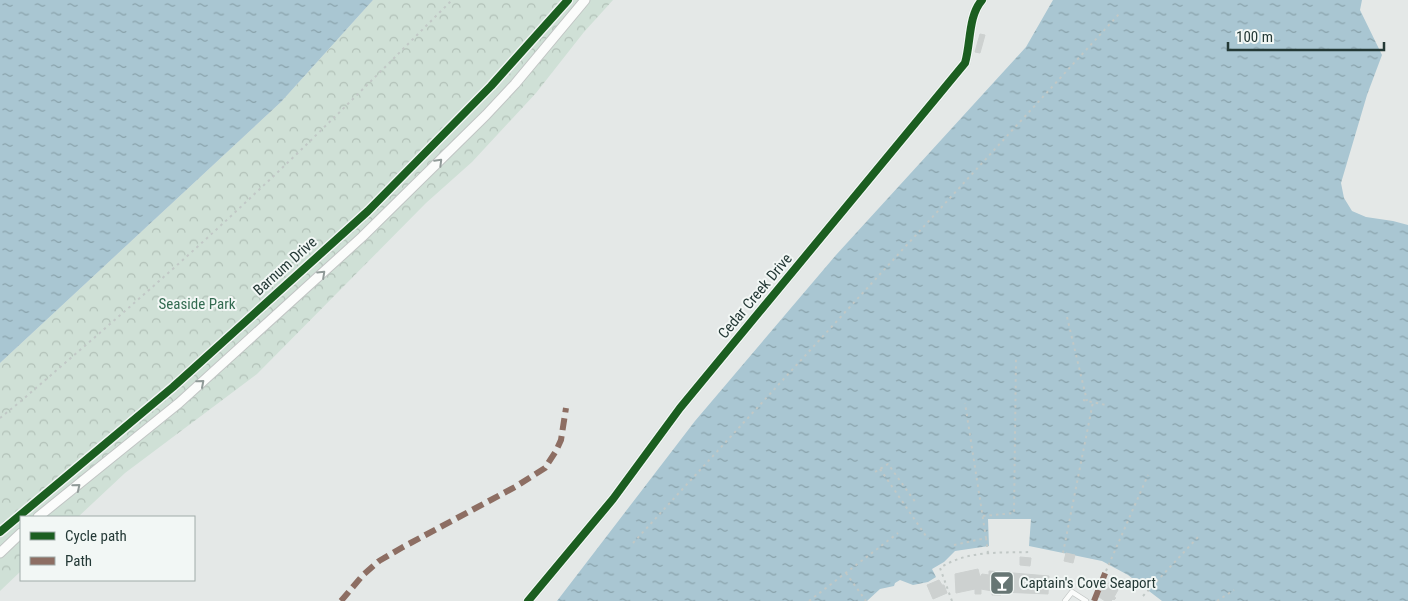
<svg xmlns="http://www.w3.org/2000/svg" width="1408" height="601" font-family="'Roboto Condensed',sans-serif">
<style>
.park{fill:url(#park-crowns)}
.water{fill:url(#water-ripples)}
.building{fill:#cdd1d0;stroke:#cdd1d0}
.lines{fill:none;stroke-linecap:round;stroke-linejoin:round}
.lane-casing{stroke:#c1c5c4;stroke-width:6}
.street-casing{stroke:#c1c5c4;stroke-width:11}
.path{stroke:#c1c8c6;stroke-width:2;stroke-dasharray:2.5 4;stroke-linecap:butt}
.lane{stroke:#fbfcfb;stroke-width:4.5}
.street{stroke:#fbfcfb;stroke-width:9}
.quiet{stroke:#8d6e63;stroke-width:6;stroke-dasharray:12 6;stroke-linecap:butt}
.cycleway-casing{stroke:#f2f7f5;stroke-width:11}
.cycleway{stroke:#1b5e20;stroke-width:8}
.oneway{stroke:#909a98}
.labels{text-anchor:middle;stroke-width:4;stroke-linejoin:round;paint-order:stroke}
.street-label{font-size:15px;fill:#243936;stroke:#f2f7f5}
.park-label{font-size:15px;fill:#336b51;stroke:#f2f7f5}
.poi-label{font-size:15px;fill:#243936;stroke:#f2f7f5;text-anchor:start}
</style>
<defs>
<pattern id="park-crowns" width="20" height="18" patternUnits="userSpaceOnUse" patternTransform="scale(1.25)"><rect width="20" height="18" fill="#cfe0d6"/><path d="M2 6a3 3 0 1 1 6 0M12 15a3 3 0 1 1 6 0" fill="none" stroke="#b2c1b8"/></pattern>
<pattern id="water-ripples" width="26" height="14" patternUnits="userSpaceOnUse" patternTransform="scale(1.25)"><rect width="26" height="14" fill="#a9c6d2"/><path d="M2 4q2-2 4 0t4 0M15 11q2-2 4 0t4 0" fill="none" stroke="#89a2ab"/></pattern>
</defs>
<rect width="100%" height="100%" fill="#e4e8e7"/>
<path class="park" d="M373,0H613L584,32L536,93L472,162L426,203L257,374L125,473L78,517H21V571L0,591V363L281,102Z"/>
<path class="water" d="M0,0H373L281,102L0,363Z
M1053,0H1362L1360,10L1382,55L1367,95L1341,183L1344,198L1352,211L1366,217L1393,221L1408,225V601H1162L1128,575L1102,561L1029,546L1031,519H988L989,546L955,551L944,562L932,569L936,577L928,582L913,585L900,580L895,583L894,586L880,589L867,601H557L695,421L836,255L1026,47Z"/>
<path class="building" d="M980,34L985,35L980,53L975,52Z
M1066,553L1075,555L1073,563L1064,561Z
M1020,557L1031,558L1030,566L1020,565Z
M978,569L980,577L982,574L989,575V571L1049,576L1048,594L1001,592V595H992V591L981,589V594H975V589L956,593L955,574Z
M939,580L942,585H944L947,593L933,599L927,585Z
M1108,583L1118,590L1114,597L1116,598L1114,600L1113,599L1111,601H1105L1099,597L1102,592L1101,591L1102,589L1103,590Z"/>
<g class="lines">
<defs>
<path id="lane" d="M1065,601L1072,592L1086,601"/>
<path id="street" d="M38,517L179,403L362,237L486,115L515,84L585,0
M0,532L173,387L368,211L491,86L568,0
M0,553L21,533
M528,601L613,499L680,408L965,63C971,43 968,16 982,0"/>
</defs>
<use href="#lane" class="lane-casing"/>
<use href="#street" class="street-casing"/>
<path class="path" d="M1067,317L1087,401
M1083,400L1106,405
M0,418L21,401C97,335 174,270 247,201C317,136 384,68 452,0
M880,469L928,539
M875,472L888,464L916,503
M983,516L1014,513L1016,358
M986,538L988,553
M633,543L1120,13
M954,545L986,538L965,403
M1063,553L1093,402
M1106,571L1148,475
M846,573L866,601
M1143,596L1199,536
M809,601L898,533
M952,601L940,568C967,550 1000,553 1031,552
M1217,601L1234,590"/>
<use href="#lane" class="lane"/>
<use href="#street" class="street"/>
<path class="quiet" d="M341,601L363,575L379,561L403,547L515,487L545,468L556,451L561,440L566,408
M1094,601L1106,571"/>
<defs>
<path id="cycleway" d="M0,532L173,387L368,211L491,86L568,0
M528,601L613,499L680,408L965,63C971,43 968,16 982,0"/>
</defs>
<use href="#cycleway" class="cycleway-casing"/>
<use href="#cycleway" class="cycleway"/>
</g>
<defs><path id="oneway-chevron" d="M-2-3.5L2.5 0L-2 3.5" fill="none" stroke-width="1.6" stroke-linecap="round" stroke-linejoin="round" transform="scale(1.25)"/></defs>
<g class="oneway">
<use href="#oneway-chevron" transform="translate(439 162) rotate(-45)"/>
<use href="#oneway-chevron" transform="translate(322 274) rotate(-43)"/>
<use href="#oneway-chevron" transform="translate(201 383) rotate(-41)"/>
<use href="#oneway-chevron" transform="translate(77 487) rotate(-39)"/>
</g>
<defs>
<symbol id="bar-square" viewBox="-11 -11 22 22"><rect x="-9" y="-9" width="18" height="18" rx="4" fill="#677674" stroke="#f2f7f5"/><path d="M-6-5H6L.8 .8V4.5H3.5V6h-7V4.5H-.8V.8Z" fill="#fff"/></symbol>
</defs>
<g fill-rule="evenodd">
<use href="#bar-square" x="988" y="569" width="28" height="28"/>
</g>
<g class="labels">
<g class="street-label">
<text transform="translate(285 266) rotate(-42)" y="5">Barnum Drive</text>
<text transform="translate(755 296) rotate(-50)" y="5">Cedar Creek Drive</text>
</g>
<g class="park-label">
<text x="197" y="309">Seaside Park</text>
</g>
<g class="poi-label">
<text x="1020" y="588">Captain's Cove Seaport</text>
</g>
</g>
<rect x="20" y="516" width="175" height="65" fill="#f2f7f5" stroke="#a0aba9"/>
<rect x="30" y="532" width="25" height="8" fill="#1b5e20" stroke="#a0aba9"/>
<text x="65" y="541" font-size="15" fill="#243936">Cycle path</text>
<rect x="30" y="557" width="25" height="8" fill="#8d6e63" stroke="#a0aba9"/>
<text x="65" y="566" font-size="15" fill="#243936">Path</text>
<path d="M1228 42v8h156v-8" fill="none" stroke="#243936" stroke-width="2.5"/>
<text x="1236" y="42" font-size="15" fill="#243936" stroke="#f2f7f5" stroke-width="4" paint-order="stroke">100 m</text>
</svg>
